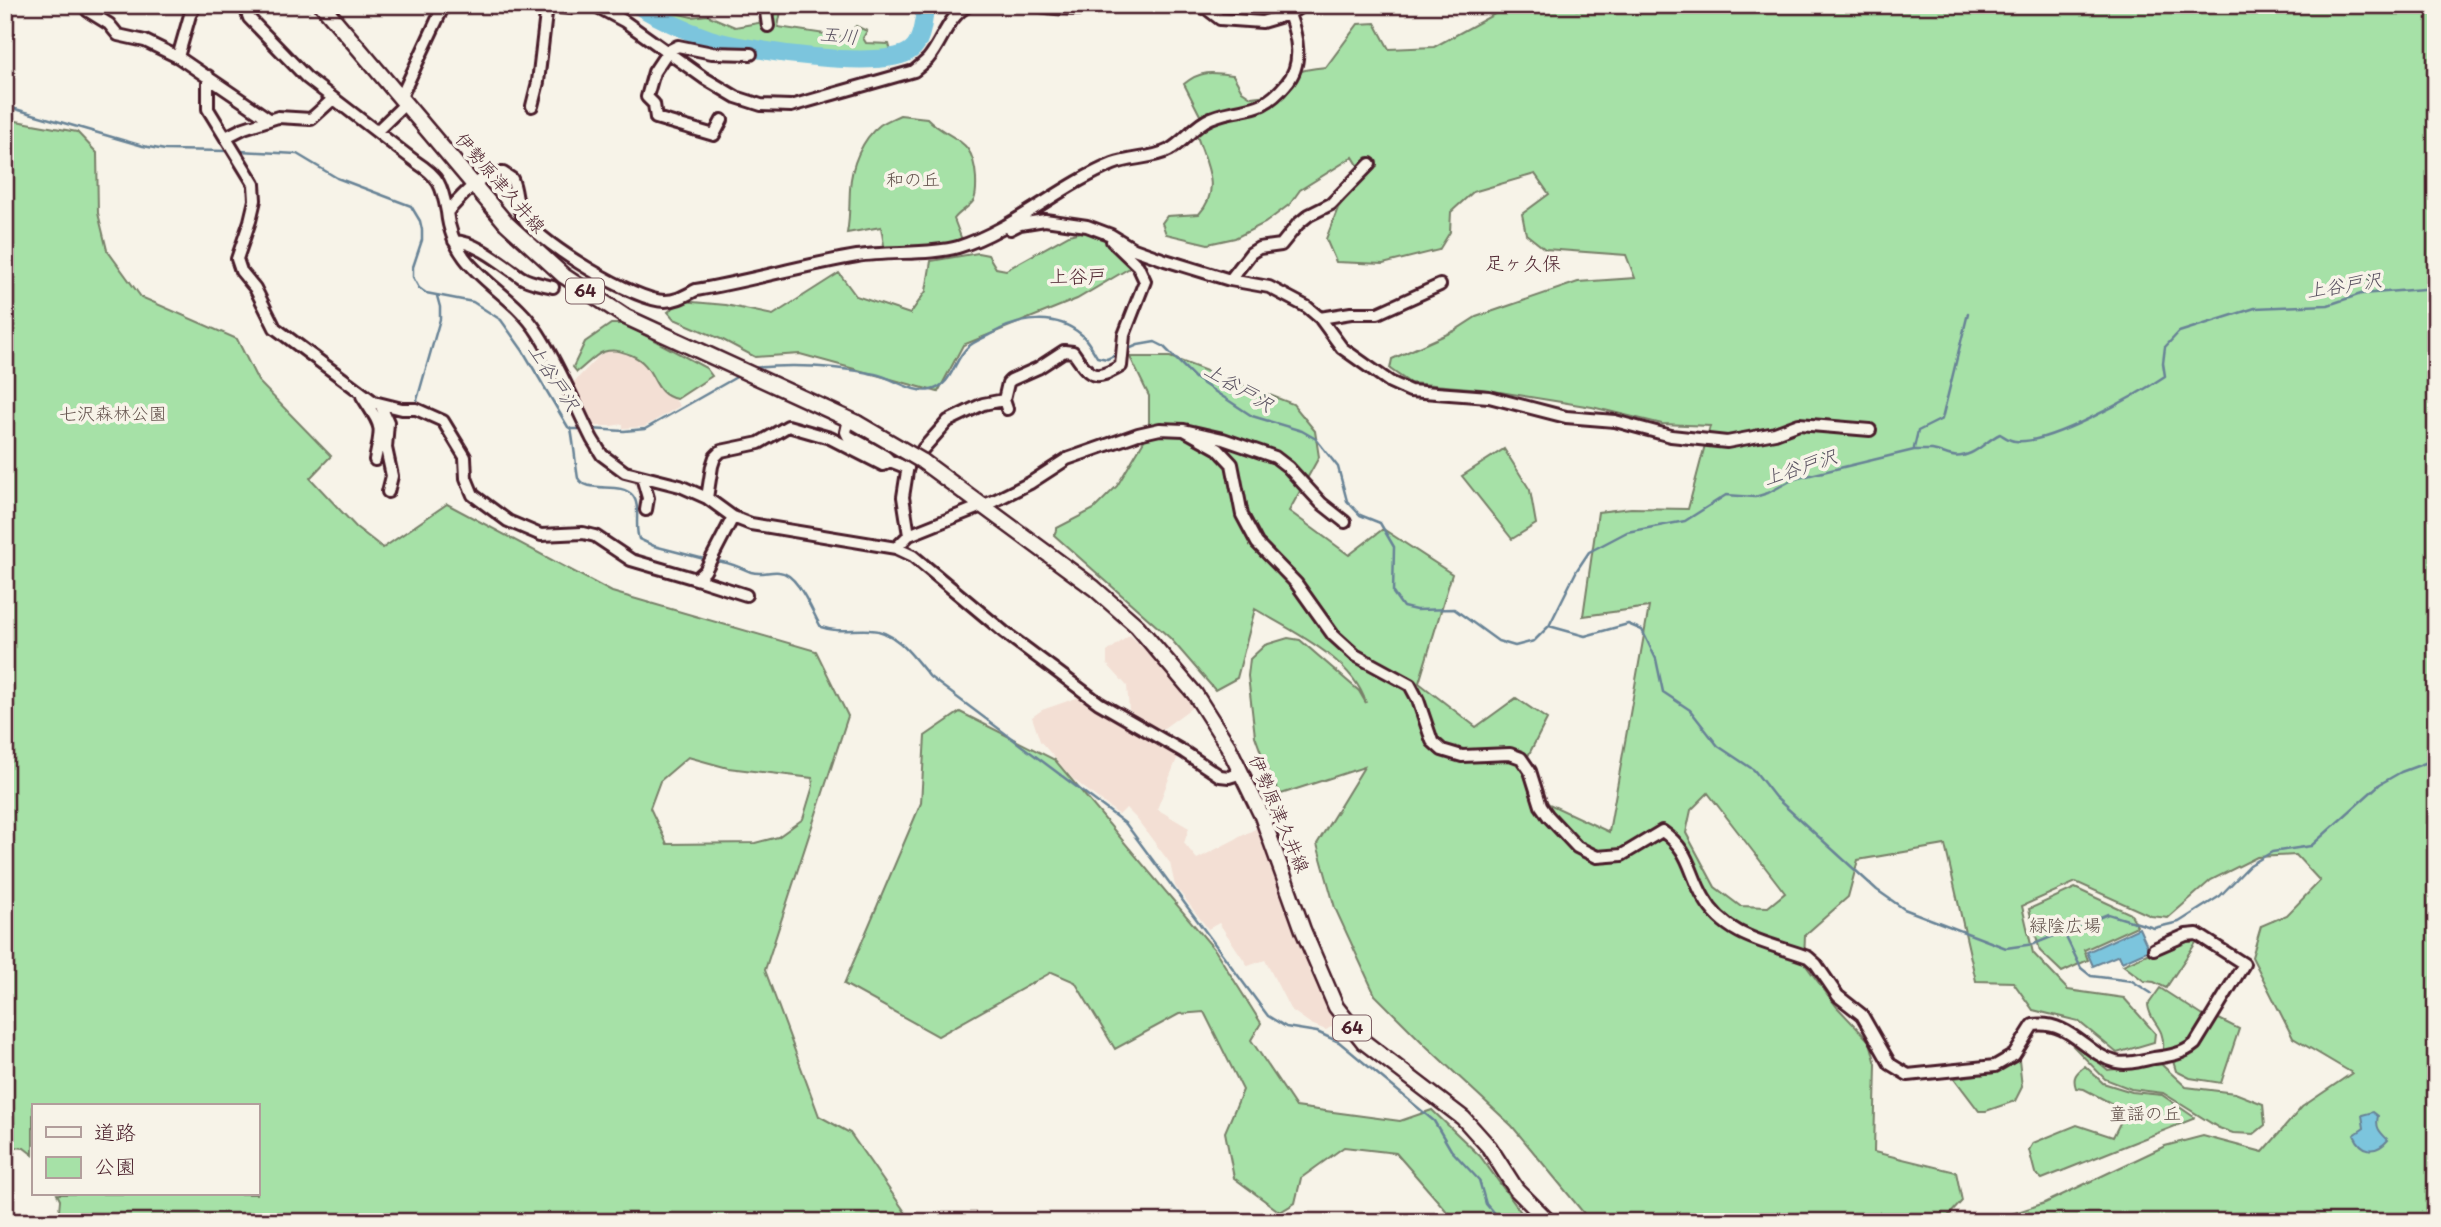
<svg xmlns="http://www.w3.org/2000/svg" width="2441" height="1227" font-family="'Playpen Sans','Klee One',sans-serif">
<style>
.built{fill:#f3dfd4}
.green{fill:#a6e1a7;stroke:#788069;stroke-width:2;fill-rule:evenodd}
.water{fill:#7cc5dd;stroke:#688396;stroke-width:2}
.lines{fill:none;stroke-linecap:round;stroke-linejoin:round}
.stream{stroke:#688396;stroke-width:2.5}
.river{stroke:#7cc5dd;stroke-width:18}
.minor-casing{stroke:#4a1f2b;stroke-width:16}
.major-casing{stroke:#4a1f2b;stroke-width:19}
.minor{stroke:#f7f3e8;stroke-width:10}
.major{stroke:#f7f3e8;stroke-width:14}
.major-bridge-casing{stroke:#4a1f2b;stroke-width:19;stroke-linecap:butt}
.major-bridge{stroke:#f7f3e8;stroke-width:14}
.labels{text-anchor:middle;stroke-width:7;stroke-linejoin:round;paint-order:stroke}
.shield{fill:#f7f3e8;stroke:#7e5f64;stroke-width:2}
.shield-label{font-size:16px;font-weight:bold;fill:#4a1f2b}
.park-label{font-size:18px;fill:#61504a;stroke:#f7f3e8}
.street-label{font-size:18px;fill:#4a1f2b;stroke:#f7f3e8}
.water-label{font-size:19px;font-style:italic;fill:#595160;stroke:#f7f3e8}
.neighbourhood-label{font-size:19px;fill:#4a1f2b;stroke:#f7f3e8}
</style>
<rect width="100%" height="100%" fill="#f7f3e8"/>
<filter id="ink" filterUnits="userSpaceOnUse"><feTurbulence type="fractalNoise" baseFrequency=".0143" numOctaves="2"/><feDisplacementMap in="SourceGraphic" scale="14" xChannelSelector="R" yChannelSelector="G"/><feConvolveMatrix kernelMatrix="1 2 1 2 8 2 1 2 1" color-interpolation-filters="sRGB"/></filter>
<g filter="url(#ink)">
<path class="built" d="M609,349H622L632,353L652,370L680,406L644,427L623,428V424L611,426H595L573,383L602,353Z
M1130,635L1177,682L1194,706L1157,733L1129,710L1127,686L1107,664V652Z
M1082,696L1178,756L1157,809L1189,828L1184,843L1197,859L1259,827L1287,896L1321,990L1339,1022L1326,1030L1311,1024L1290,1009L1265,960L1248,966L1219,923L1208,929L1175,886L1170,863L1136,818L1126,808L1119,815L1073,779L1040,741L1032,717L1042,710Z"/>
<path class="green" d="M643,5H659L671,12L692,17L707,15L735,27L758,23L773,17L776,9L772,5H784L781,11L778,27L845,37L856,26L867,31L863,38L866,43L889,44L891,51C870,58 822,57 799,51C788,47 780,45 768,45L758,53L741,51L717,45C708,24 693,27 674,21C663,18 653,11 643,5Z
M1511,5H1565L1577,10L1588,5H2436V1222H1987L2045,1203L2165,1146L2203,1136L2263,1152L2302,1107L2352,1073L2293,1038L2252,957L2261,926L2287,915L2320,881L2296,855L2257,857L2211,880L2168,918L2151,916L2076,882L2022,906L2033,953L2068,990L2124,998L2155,1033L2154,1042L2117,1053L2078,1021L2033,1010L2013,982L1976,981L1945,845L1858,860L1848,897L1805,935L1804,963L1837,1007L1870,1042L1876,1064L1874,1152L1956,1172L1962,1201L1943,1222H1591L1512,1126L1427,1047L1375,995L1335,908L1317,844L1364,767L1281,794L1270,777L1255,736L1248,676L1250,659L1265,645L1288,638L1300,640L1359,691L1366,703C1353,659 1292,631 1255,609L1237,678L1215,690L1170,638L1054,535L1057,528L1094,509L1117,486L1149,432V396L1130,357H1170L1293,404L1315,431L1319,457L1289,511L1349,555L1383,529L1452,574L1419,683L1476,727L1516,698L1547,719L1528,756L1527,774L1549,804L1609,832L1649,607L1583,616L1598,512L1631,508L1688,509L1710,426L1662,424L1592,407L1481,389L1410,383L1390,369L1392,359L1454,331L1476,317L1578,282L1635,278L1626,255L1545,249L1526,234L1522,214L1549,194L1535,174L1473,192L1451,212L1450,232L1439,250L1383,264L1336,262L1326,239L1338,208L1364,175L1353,157L1300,190L1290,204L1265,223L1235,238L1208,244L1166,234L1162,223L1167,216L1199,214C1222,189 1206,164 1197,136L1205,125L1184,84C1200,70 1213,72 1233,75L1242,91L1251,97L1268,95C1289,73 1295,70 1326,67L1358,24L1375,23L1389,49L1434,47ZM1708,793L1785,893L1768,907L1740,906L1715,887L1686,833L1691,810Z
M900,115L927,118C951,143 973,134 976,178C976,186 977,192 974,200C969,208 960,211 954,219L962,240L932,247L885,251L881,227L847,233C850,218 849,204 850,189C851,166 862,139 880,125C886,121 894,118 900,115Z
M5,119L77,132L97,153L98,213L107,250L141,297L237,339L258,381L331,456L310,478L356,527L383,548L447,504L612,592L816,651L848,716L765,970L819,1116L850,1133L912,1222H58L60,1200L57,1194H257V1106H33V1155L24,1148L5,1146ZM688,757L728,768L812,778L813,786L803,819L778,837L755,843L667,844L650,808L660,781Z
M1102,226L1133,244V266L1077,299L963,345L938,392L800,354L755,357L723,340L674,319L668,312L682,301L726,305L773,315L839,273L856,296L910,314L926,291L931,261L978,253L988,255L996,268L1006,270L1069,235Z
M611,324H624L706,368L712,376L677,399C650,394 658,366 631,355C621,351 614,349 603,352C596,354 584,367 577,372L573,367L585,342Z
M1504,449L1530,490L1536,524L1512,539L1462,476Z
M960,712L1055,760L1215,950L1261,1023L1251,1040L1296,1107L1400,1121L1432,1110L1480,1156L1528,1222H1456L1396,1153L1344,1147L1301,1178L1295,1203L1280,1212L1234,1178L1225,1132L1243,1090L1204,1012L1179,1014L1115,1049L1075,982L1052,972L938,1036L844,984L921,803L925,736Z
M2075,888L2131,914L2137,926L2084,950L2088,960L2062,972L2040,951L2029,909Z
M2182,938H2199L2166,988L2154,982L2144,981L2123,965Z
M2160,988L2208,1019L2194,1042L2168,1053L2163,1049C2165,1025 2150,1024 2148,1005Z
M2217,1018L2239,1029L2221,1083L2190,1078L2176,1071L2173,1061C2197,1049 2204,1041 2217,1018Z
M2076,1044L2108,1070L2161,1064L2186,1087L2235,1093L2263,1104L2265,1125L2254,1134L2233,1133L2219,1128L2163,1093L2131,1089L2105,1079L2073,1046Z
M2019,1060L2022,1087L2015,1101L1986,1111H1979L1954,1078L1993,1073Z
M2085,1066L2103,1083L2132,1092L2162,1095L2194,1117L2193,1119L2042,1179L2035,1173L2029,1150L2033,1143L2077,1125L2113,1137L2124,1115L2122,1109L2084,1089L2076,1088C2072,1077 2076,1073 2085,1066Z"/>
<path class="water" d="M2139,928L2149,950L2122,962L2119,955L2093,966L2087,952Z
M2373,1112L2378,1116C2375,1128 2380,1132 2388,1140C2376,1154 2362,1153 2354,1135L2364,1128L2362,1115Z"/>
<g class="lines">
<path class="stream" d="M5,26L11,43L5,56
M5,100L12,108L143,146L165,150L229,151
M239,151L297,154L337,178L411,206L420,221L422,230V240L413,267V277L419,288L426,293L473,302L501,320L523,351L568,427L571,429H583
M1126,350L1138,345L1155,342L1163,346L1196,379L1252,416L1302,431L1316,439L1338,467L1347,501L1360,515L1380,523L1394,547L1393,593L1403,607L1416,610L1454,609L1498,641L1515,646L1534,641L1549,626L1577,570L1589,552L1627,532L1685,521L1726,495L1755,497L1768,493L1794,479L1914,450C1920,450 1926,450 1932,450C1948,453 1953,461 1971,453C1982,448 1989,439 2000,434C2005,437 2010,441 2015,441C2047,446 2137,395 2165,376L2163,363L2165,347L2179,332L2255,308L2328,305L2361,294L2436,288
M752,368C793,364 834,366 875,374C892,377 912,394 931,390C953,385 953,360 968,347C974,341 984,338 991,334C1020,318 1055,312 1082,335C1088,341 1093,350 1097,357L1107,359L1120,353
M417,400L440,319V307L437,296
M571,429C573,437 577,475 578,478C587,495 621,480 633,496C641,506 634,526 639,539L654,546L708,560
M590,429L624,431L645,429L740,375
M1914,448L1918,431L1942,419L1968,313
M715,561C731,562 737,567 751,572C761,575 769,571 779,572C798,573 812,612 821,627C838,633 852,629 870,630C896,630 915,659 930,677L1126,824L1268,1016L1286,1027L1317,1032L1339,1042L1434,1121L1451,1150L1479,1180L1486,1204L1497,1217L1528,1214L1534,1222
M1549,626L1585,636L1628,624L1642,630L1656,659L1663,692L1690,710L1718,746L1754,770L1775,797L1877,890L1904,909L2006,948L2034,944L2108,914L2154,928L2179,922L2220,896L2250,865L2272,852L2311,846L2380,784L2401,772L2436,759
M2064,933L2081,968L2091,976L2132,981L2151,993"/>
<path class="river" d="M637,5C661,20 684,30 710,39C744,50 886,72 911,50C923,41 923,19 926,5
M1228,5C1244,11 1261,14 1276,5"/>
<defs>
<path id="minor" d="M84,5L88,11L109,24L118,35L145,41L178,57L269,119
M244,5L249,18L307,78L416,162C439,177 442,185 447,212
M542,5L570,8L580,5
M594,5L624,21L704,78L736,97L761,105L791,106L914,71C919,67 924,63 928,59C943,41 947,17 969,5
M765,5L768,26
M1035,5C1062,11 1088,9 1116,5
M1196,5L1207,9L1220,19L1262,22L1289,14L1303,5
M178,57L190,15L196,5
M208,76V109L254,184L255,200L250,221L237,259L241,271L255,288L275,328L374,402L402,409H416L443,421L465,457L466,478L473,495L508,521L541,535L583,533L595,536L631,560L696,579L705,571L733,517
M401,97L444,5
M532,106L538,82L547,5
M722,120L714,135L656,118L654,104L647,97L654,72L668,51L678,46L712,53L751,54
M377,131L406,103
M226,137L244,128L278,117L311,119L333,99
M1010,229L1020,224L1045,220L1087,226L1111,235L1134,249L1165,260L1230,280L1269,287L1307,307L1320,318L1342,348L1390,382L1410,391L1489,397L1566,417L1615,421L1671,436L1727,442L1775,433L1799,424L1870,430
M454,241C475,241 504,265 521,277C530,283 543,284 553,287
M1230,280L1251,253L1259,248L1281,245L1298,224L1309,215L1331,204L1370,164
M1320,318L1351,313H1378L1440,285
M362,396C382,428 383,423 375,460
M380,404L388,422L386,448L392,476L388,492
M1007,409L1004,400L1008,383L1011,380L1038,368L1064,351L1073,352C1090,377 1094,382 1121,366L1124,335L1145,281L1138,266L1112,241
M849,419L846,432L848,436L885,456L890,461L908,468
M1184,430L1218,449L1232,464L1242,515L1257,543L1296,583L1333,635L1355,655L1410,685L1418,700L1432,741L1442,750L1462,756L1510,754L1521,758L1530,771L1541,806L1548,816L1577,847L1597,857L1622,855L1662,831C1691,851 1688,871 1704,898C1726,938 1770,943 1808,957L1816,964L1838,996L1862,1015L1890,1064L1908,1075L1995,1066L2014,1055L2033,1025C2071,1020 2085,1054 2116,1062C2128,1065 2143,1060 2154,1058C2169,1056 2183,1054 2195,1044L2244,964L2197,934L2186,935L2154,949
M923,449L948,421L983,404L1004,400
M908,465L903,497L909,535
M642,477L648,498L646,510
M707,498L712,466L715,457L721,451L759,443L788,426L830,438L883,465L890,461
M896,548L909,535L994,501L1030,483L1067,459L1138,434L1160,429L1184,430L1223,439L1275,457L1288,467L1321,503L1345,522
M696,579L746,595
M1242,773L1229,777L1220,776L1184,752L1099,703L1004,632L913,556L896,548L751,524L733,517L707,498L680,486L625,472L602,455L592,439C575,405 559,365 538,333C508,286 453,274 447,212C461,198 481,171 503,173L512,179C518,193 515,207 525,220C543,245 635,301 665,301C677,301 686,295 696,290C750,281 803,265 857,256C888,251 931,255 958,247C1013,230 1059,186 1113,164C1131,157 1152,159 1169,150C1185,141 1194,125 1211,118C1244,104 1259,117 1286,84C1304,64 1297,36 1289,14"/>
<path id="major" d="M322,5L506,223L564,276L626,317L857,423
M922,461L1094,588L1137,626L1195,694L1228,746L1262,816L1303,930L1336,1007L1364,1042L1463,1118L1489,1147L1516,1189L1549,1222"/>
</defs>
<use href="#minor" class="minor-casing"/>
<use href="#major" class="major-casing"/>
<use href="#minor" class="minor"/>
<use href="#major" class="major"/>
<defs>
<path id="major-bridge" d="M857,423L922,461"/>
</defs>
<use href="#major-bridge" class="major-bridge-casing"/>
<use href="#major-bridge" class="major-bridge"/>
</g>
</g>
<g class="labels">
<g class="shield">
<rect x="566" y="278.5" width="38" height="25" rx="5"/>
<rect x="1333" y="1015.5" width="38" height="25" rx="5"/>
</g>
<g class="shield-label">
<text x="585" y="297">64</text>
<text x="1352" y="1034">64</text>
</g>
<g class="park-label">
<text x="913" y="186">和の丘</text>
<text x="113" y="420">七沢森林公園</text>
<text x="2065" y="932">緑陰広場</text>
<text x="2145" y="1120">童謡の丘</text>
</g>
<g class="street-label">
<text transform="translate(500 183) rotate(49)" y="6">伊勢原津久井線</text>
<text transform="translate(1279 814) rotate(67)" y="6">伊勢原津久井線</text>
</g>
<g class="water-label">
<text transform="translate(839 35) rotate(6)" y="7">玉川</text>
<text transform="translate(2344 285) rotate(-9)" y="7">上谷戸沢</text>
<text transform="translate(554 377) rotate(57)" y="7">上谷戸沢</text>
<text transform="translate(1239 387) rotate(31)" y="7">上谷戸沢</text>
<text transform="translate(1800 467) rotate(-18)" y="7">上谷戸沢</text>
</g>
<g class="neighbourhood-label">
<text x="1523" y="270">足ヶ久保</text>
<text x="1078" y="283">上谷戸</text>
</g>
</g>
<rect width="2441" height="1227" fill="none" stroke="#f7f3e8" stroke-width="28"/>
<rect x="14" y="14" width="2413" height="1199" fill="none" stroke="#4a1f2b" stroke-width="2.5" filter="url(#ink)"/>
<rect x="32" y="1104" width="228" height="91" fill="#f7f3e8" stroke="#b29e9c" stroke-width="2"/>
<rect x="46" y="1127" width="35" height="10" fill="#f7f3e8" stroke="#b29e9c" stroke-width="2"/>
<text x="94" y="1140" font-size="21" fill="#4a1f2b">道路</text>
<rect x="46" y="1157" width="35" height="21" fill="#a6e1a7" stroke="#b29e9c" stroke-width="2"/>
<text x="94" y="1174" font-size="21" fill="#4a1f2b">公園</text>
</svg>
